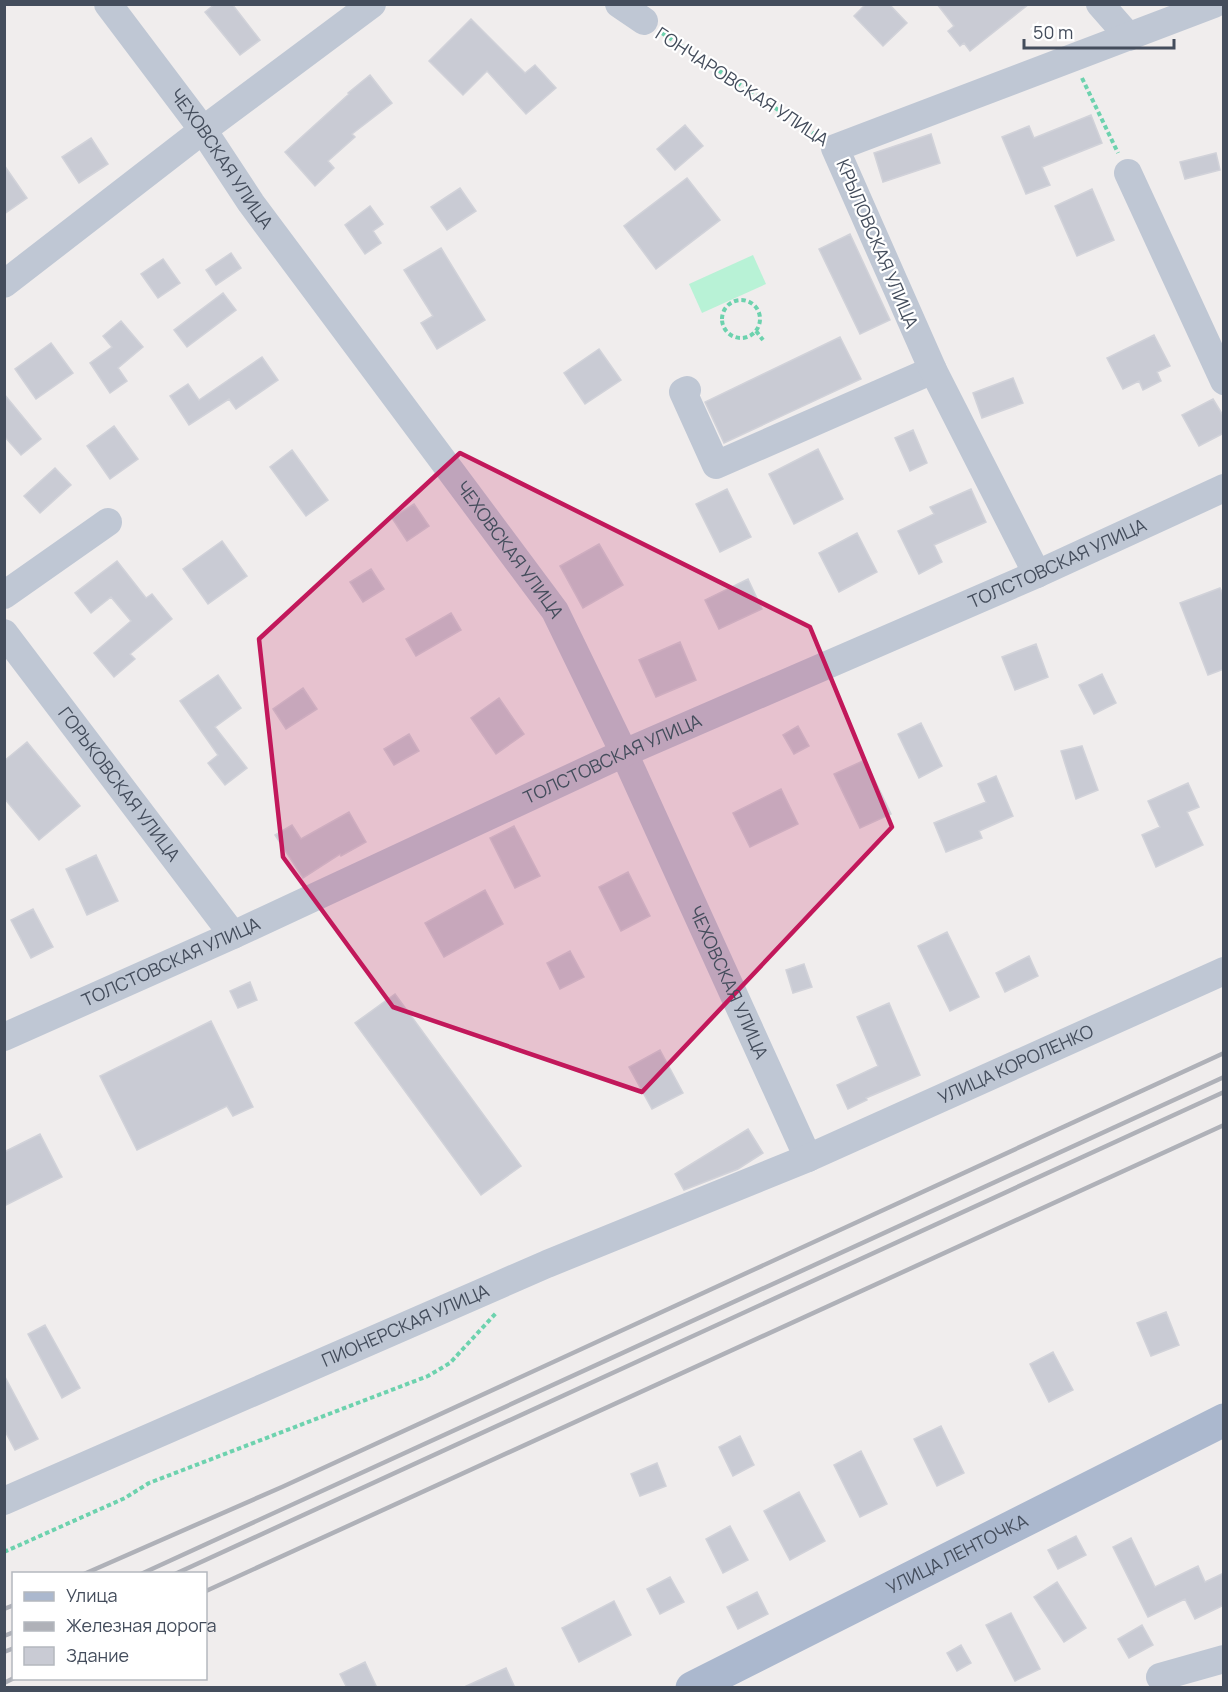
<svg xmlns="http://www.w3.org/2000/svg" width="1228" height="1692" font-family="Manrope,sans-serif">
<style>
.green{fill:#b8f2d6}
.building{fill:#c9cbd4;stroke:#d1d2d9;stroke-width:1.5}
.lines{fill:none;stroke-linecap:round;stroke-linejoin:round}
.path{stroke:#6dd2ae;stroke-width:4;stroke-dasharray:4.5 3;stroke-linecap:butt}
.minor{stroke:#bfc7d4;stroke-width:28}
.major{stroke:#abb8ce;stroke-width:33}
.rail{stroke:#afb1b8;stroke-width:4.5}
.marked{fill:#c2185b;fill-opacity:0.2;stroke:#c2185b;stroke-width:4.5;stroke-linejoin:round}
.labels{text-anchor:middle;stroke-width:4.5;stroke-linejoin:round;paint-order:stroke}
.street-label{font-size:18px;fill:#444d5c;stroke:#fff}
</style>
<rect width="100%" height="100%" fill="#f0eded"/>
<path class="green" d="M753,255L766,284L702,313L689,284Z"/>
<path class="building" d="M215,4H232L260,40L240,55L205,12Z
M866,4H889L907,23L883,46L854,16Z
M937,4H1029L970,51L964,43L960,46L948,31L954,26Z
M471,19L525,73L535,65L556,88L526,114L487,71L463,95L429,61Z
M370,75L392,103L352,134L355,137L328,161L334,168L315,186L285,152L349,94L348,93Z
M1091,115L1102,143L1042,167L1050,185L1026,194L1002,137L1029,126L1034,138Z
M685,125L703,146L675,170L657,149Z
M931,134L940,163L883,182L874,153Z
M91,138L108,164L79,183L62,157Z
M1216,153L1220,170L1185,179L1180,162Z
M4,165L27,198L4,214Z
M687,178L720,220L656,269L624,226Z
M460,188L476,211L447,230L431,207Z
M1092,189L1114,240L1077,256L1055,206Z
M370,206L383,224L373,231L381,243L365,254L345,225Z
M850,234L890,320L860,334L819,249Z
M441,248L485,320L437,349L421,323L433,316L404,270Z
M231,253L241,268L216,285L206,270Z
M163,259L180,283L158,298L141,274Z
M223,293L236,310L187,347L174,330Z
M121,321L143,347L118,368L127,381L110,393L90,363L112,347L103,336Z
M1154,335L1170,366L1157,372L1161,381L1143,390L1139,381L1123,389L1107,358Z
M840,337L861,379L724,443L705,402Z
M51,343L73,373L36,399L15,369Z
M599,349L621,380L585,404L564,373Z
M262,357L278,380L236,409L229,399L189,425L170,396L188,384L199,400Z
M1013,378L1023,403L982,418L973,393Z
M4,394L41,439L21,455L4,436Z
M1213,399L1224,417V433L1199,446L1182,415Z
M114,426L138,459L110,479L87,446Z
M913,430L927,463L910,471L895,438Z
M818,449L843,499L794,524L769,474Z
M292,450L328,500L306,516L270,467Z
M55,468L71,485L40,513L24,496Z
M727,489L751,537L720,552L696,504Z
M971,489L986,522L934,545L942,562L919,574L898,531L934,514L930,507Z
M414,504L429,526L407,541L392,518Z
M857,533L877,572L839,592L819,553Z
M222,541L247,576L208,604L183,569Z
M599,544L623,585L583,608L560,566Z
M117,561L146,598L152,594L172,619L130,654L135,659L114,677L94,653L131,621L111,597L91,613L75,593Z
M371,569L384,589L363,602L350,582Z
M748,579L762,609L719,629L705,600Z
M1220,588L1224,596V669L1208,675L1180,603Z
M451,613L461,630L416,656L406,639Z
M680,642L696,680L656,697L639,660Z
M1036,644L1048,677L1015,690L1002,657Z
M1102,674L1116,703L1094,714L1079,685Z
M218,675L241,708L215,727L247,768L225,785L208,763L218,755L180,701Z
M303,688L317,709L286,729L273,709Z
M499,698L524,734L496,754L471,718Z
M921,723L942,766L919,778L898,734Z
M798,726L809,746L794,754L783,735Z
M409,734L419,751L394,765L384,749Z
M27,742L80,806L39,840L4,798V761Z
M1082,746L1098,790L1076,799L1061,751Z
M865,760L891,814L860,828L834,774Z
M996,776L1013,816L979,831L982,838L946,852L934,823L986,802L978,784Z
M1188,783L1199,807L1187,812L1203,845L1156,867L1142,835L1160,827L1148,801Z
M781,789L798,824L750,847L733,813Z
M349,812L366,842L341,856L340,854L303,878L275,835L292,825L301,839Z
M514,826L540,876L515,888L490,838Z
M96,855L118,901L87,915L66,869Z
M628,872L650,916L621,931L599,887Z
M485,890L503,924L444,957L425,923Z
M33,909L53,947L31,958L11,920Z
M947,932L979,997L950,1011L918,946Z
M570,951L584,977L560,989L547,963Z
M1029,956L1038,976L1005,992L996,973Z
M804,964L812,987L793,993L786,970Z
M250,982L257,1000L238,1008L230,991Z
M395,994L521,1166L481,1195L355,1023Z
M889,1003L920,1075L866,1098L867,1100L848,1109L837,1085L878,1066L857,1017Z
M211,1021L253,1107L233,1116L227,1106L137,1150L100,1076Z
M660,1050L683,1093L652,1109L629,1067Z
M748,1129L763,1153L738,1169L684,1190L675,1174Z
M40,1134L62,1177L4,1206V1152Z
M1166,1312L1179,1345L1151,1356L1137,1323Z
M45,1325L80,1388L62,1398L28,1334Z
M1053,1352L1073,1390L1049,1402L1030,1364Z
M4,1375L38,1439L15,1450L4,1429Z
M941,1426L964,1473L937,1486L914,1439Z
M740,1436L754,1465L733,1476L719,1447Z
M861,1451L887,1504L860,1517L834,1465Z
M657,1463L666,1486L640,1496L631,1474Z
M799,1492L825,1541L790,1560L764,1511Z
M730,1526L748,1560L723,1573L706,1539Z
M1076,1536L1086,1555L1058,1569L1048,1550Z
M1131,1538L1155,1587L1198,1566L1205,1582L1224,1573V1605L1195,1619L1185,1599L1148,1617L1113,1547Z
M670,1577L684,1602L660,1614L647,1589Z
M1057,1582L1086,1628L1064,1642L1034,1597Z
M757,1592L768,1614L738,1629L727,1607Z
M614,1601L631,1635L579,1662L562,1628Z
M1011,1613L1040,1669L1015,1681L986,1625Z
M1142,1625L1153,1645L1129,1658L1118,1639Z
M961,1645L971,1663L957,1671L947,1653Z
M365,1662L377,1688H347L340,1674Z
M506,1668L515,1688H462Z"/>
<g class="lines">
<path class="path" d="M662,33L816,135
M1082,78L1118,153
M722 319a19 19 0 1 1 38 0a19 19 0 1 1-38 0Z
M756,331L763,340
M4,1552L125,1498L149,1483L428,1376L450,1363L497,1312"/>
<g class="minor">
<path id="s1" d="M108,4L203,130L251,203L555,611L624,753L808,1158"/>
<path d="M619,4L644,21"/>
<path d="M1100,4L1129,37"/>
<path d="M1128,173L1224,381"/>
<path d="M4,284L203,130L372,4"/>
<path d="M687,390L683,392L716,465L933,370"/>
<path d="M1037,574L933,370L835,148L1214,4"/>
<path d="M4,595L108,522"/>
<path id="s2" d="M4,633L233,935"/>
<path id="s3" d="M4,1037L233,935L624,753L1037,574L1224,488"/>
<path id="s4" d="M4,1501L547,1264L808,1158L1224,971"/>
<path d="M1160,1677L1224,1659"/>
</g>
<path class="major" id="s5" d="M692,1688L1224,1420"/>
<path class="rail" d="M84,1574L282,1487L1224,1053
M141,1574L1224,1077
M175,1574L1224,1092
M206,1591L1224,1125
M4,1609L14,1605
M4,1636L14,1632
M4,1652L14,1648
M4,1683L14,1678"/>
</g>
<path class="marked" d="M460,453L810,627L892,827L642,1092L393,1007L283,857L259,639Z"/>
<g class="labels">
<g class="street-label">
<text transform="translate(742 87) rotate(33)" y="6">ГОНЧАРОВСКАЯ УЛИЦА</text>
<text dy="6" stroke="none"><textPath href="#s1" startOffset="192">ЧЕХОВСКАЯ УЛИЦА</textPath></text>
<text transform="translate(877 244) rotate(67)" y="6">КРЫЛОВСКАЯ УЛИЦА</text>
<text dy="6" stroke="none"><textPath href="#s1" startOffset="678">ЧЕХОВСКАЯ УЛИЦА</textPath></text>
<text dy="6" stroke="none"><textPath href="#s3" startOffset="1155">ТОЛСТОВСКАЯ УЛИЦА</textPath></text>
<text dy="6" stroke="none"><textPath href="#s3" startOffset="669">ТОЛСТОВСКАЯ УЛИЦА</textPath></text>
<text dy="6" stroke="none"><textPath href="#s2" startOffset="190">ГОРЬКОВСКАЯ УЛИЦА</textPath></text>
<text dy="6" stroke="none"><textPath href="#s3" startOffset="183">ТОЛСТОВСКАЯ УЛИЦА</textPath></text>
<text dy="6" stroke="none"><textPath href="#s1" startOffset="1164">ЧЕХОВСКАЯ УЛИЦА</textPath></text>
<text dy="6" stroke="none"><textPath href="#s4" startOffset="1102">УЛИЦА КОРОЛЕНКО</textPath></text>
<text dy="6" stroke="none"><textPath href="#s4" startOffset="438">ПИОНЕРСКАЯ УЛИЦА</textPath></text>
<text dy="6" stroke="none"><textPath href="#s5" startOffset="297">УЛИЦА ЛЕНТОЧКА</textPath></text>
</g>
</g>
<rect width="1228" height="1692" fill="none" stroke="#444d5c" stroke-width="12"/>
<rect x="12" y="1572" width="195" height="108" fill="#ffffff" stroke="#b4b8be" stroke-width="1.5"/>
<rect x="24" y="1592" width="30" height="9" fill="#abb8ce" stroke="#b4b8be" stroke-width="1.5"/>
<text x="66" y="1602" font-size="18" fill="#444d5c">Улица</text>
<rect x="24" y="1622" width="30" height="9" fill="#afb1b8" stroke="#b4b8be" stroke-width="1.5"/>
<text x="66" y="1632" font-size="18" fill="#444d5c">Железная дорога</text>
<rect x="24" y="1647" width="30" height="18" fill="#c9cbd4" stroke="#b4b8be" stroke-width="1.5"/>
<text x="66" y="1662" font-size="18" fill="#444d5c">Здание</text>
<path d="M1024 39v9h150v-9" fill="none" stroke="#444d5c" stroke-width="3"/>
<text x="1033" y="39" font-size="18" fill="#444d5c" stroke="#ffffff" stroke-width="4.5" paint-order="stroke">50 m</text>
</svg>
